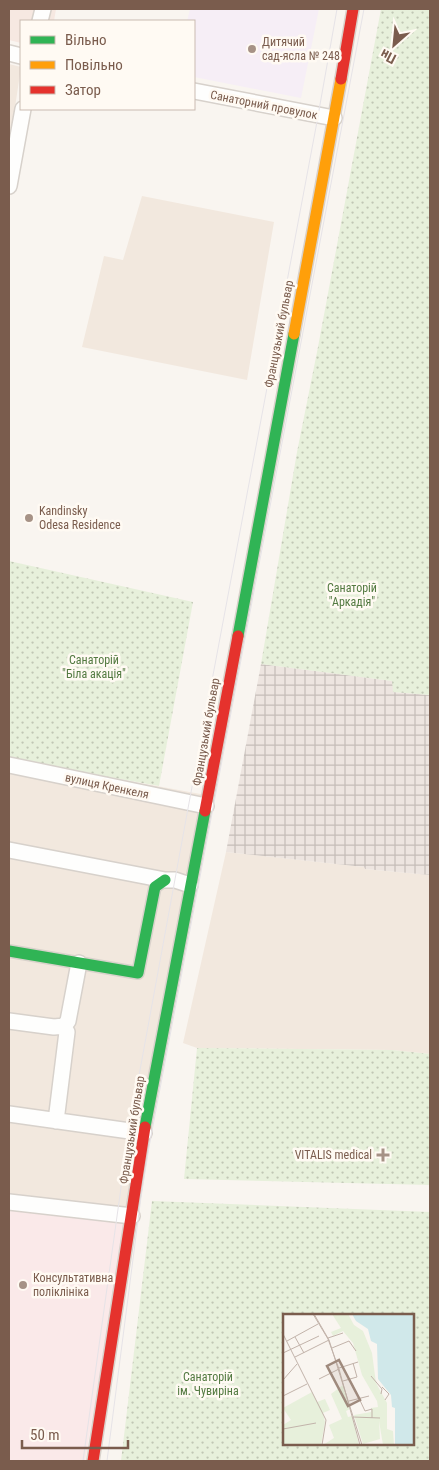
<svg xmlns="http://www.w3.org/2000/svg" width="439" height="1470" font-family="'Roboto Condensed',sans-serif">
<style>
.residential{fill:#f2e8de}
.commercial{fill:#f6e8e1}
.industrial{fill:url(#industrial-grid)}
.education{fill:#f6eef6}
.medical{fill:#fae9e9}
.park{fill:url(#park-dots);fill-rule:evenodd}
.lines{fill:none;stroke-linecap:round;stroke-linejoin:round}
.street-casing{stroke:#d7d1cb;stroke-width:18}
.fast-casing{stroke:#d9d2cb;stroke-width:14}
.slow-casing{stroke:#d9d2cb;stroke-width:14}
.jam-casing{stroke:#d9d2cb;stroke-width:14}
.street{stroke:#fefefd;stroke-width:15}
.fast{stroke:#30b455;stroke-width:11}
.slow{stroke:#ff9f0a;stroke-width:11}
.jam{stroke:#e5322d;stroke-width:11}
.tram{stroke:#e6e3e7;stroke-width:1}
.poi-dot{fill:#a69286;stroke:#fffaf3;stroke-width:2}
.labels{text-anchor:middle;stroke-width:5;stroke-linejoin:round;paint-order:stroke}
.poi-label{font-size:12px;fill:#7a5c4d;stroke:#fffaf3;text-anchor:start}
.street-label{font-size:12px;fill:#7a5c4d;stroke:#fffaf3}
.park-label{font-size:12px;fill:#537a41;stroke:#fffaf3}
.inset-river{fill:none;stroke:#d0e8ea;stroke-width:2.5}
.inset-road{fill:none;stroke:#c2b3aa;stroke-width:1}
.view{fill:#9f8a7d;fill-opacity:0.15;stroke:#9f8a7d;stroke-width:2.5}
.inset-edge{fill:none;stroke:#7a5c4d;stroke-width:2.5}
</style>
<defs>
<pattern id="industrial-grid" width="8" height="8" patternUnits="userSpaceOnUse" patternTransform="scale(1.25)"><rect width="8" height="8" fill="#ede5e0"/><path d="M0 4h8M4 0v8" fill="none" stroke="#c5bdb8"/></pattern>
<pattern id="park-dots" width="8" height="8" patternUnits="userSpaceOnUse" patternTransform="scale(1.25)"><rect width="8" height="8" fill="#e7f0db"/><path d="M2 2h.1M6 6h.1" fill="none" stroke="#c0c6b4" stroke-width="1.8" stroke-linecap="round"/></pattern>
</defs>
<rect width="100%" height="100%" fill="#f9f5f0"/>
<path class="residential" d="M9,64L21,67L9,148Z
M142,196L274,222L247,380L82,347L104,256L123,260Z
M9,759L206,795L131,1214L9,1199Z
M226,852L364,867L365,869L430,875V1054L392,1050L197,1048L183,1043Z"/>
<path class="commercial" d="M9,9H56L54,21H21V43L9,40Z"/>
<path class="industrial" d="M261,664L393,681V692L430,695V875L365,869L364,867L226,852Z"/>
<path class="education" d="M190,9H319L301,98L194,77V21H187Z"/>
<path class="medical" d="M9,1205L126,1220L85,1461H9Z"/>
<path class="park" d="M381,9H430V695L393,692L392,681L261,664L297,452L318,347Z
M9,561L193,602L159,786L9,759Z
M197,1048L392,1050L430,1054V1185L184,1179Z
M152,1201L430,1212V1461H121ZM284,1315H413V1444H284Z"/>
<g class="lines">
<defs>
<path id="street" d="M40,21L43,9
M9,53L21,56
M194,91L334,118
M9,186L23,109
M9,765L206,806
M9,850L165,880H175L190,885
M9,1021L54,1027L64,1026L68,1021L79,963
M9,1114L144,1133
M56,1121L67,1032L64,1026
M9,1202L132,1216"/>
<path id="fast" d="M238,636L294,334
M9,951L138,973L155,887L165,880
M145,1127L205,811"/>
<path id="slow" d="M294,334L341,79"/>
<path id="jam" d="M341,79L353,9
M205,811L238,636
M93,1461L145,1127"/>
</defs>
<use href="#street" class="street-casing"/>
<use href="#fast" class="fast-casing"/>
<use href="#slow" class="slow-casing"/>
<use href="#jam" class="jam-casing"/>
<use href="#street" class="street"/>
<use href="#fast" class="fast"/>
<use href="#slow" class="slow"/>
<use href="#jam" class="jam"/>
<path class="tram" d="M83,1461L129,1130L189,803L316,127L337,9
M107,1461L141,1197L149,1147L364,9"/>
</g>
<g class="poi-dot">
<circle cx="252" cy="49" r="5"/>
<circle cx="29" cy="518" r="5"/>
<path d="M380.5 1147.5h5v5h5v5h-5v5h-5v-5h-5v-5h5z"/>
<circle cx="23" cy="1285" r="5"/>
</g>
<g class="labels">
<g class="poi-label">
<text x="262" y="46">Дитячий<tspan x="262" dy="14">сад-ясла № 248</tspan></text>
<text x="39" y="515">Kandinsky<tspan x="39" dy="14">Odesa Residence</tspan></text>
<text x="372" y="1159" text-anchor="end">VITALIS medical</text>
<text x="33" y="1282">Консультативна<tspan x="33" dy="14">поліклініка</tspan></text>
</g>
<g class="street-label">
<text transform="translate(264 105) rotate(11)" y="4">Санаторний провулок</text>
<text transform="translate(279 334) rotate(-79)" y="4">Французький бульвар</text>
<text transform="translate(206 732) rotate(-80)" y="4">Французький бульвар</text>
<text transform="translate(107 786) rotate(12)" y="4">вулиця Кренкеля</text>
<text transform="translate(132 1130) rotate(-81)" y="4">Французький бульвар</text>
</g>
<g class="park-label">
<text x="352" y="592">Санаторій<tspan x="352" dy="14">"Аркадія"</tspan></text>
<text x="94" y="664">Санаторій<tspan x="94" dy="14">"Біла акація"</tspan></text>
<text x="208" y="1381">Санаторій<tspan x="208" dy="14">ім. Чувиріна</tspan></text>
</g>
</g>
<g transform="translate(283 1314)">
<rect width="131" height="131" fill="#f9f5f0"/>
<path d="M49,0H65L71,11L80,17L89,39L93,69L104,89V115L110,117L111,131H100L96,107L97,125L80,130L71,101L88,98V94L95,93L94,87L79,61L70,29L60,17L50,22L48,18L58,14ZM60,71L67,95L63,97L65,103L69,102L76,131H40L51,124L46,111L59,105L48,80ZM29,78L34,88L42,85L47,96L40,99L42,108L38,131H1L0,111L8,106L0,94Z" fill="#e7f0db"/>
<path d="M69,0H131V131H112V94L109,93L108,81L95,65L94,30L88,27L85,15L73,7Z" fill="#d0e8ea"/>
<path class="inset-river" d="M115,0L130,131"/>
<path class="inset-road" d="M30,0L45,25L56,55L77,131M31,0L46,26L79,131M0,20L43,106L39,131M12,23L21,39M45,24L60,19M4,27L35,10M49,34L66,27L73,37M0,39L36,22M12,43L46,26M56,54L75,48M88,62L99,75L98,80M36,65L56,55M0,66L14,50M60,67L74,63L70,49M99,73L106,80L102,86M74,80L82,97L89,95V104M0,82L24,70M66,87L86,82M70,103L97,104M0,115L33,109M0,115V131"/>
<path class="view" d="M56,46L77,86L65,92L44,52Z"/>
<rect width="131" height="131" class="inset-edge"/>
</g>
<rect width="439" height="1470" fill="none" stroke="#7a5c4d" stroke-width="20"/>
<rect x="20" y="20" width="175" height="90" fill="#fffaf3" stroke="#cabbb1"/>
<rect x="30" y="36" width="25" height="8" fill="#30b455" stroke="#cabbb1"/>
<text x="65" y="45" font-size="15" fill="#7a5c4d">Вільно</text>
<rect x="30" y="61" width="25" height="8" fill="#ff9f0a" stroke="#cabbb1"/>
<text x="65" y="70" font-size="15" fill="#7a5c4d">Повільно</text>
<rect x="30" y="86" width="25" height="8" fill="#e5322d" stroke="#cabbb1"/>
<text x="65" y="95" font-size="15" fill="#7a5c4d">Затор</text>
<g transform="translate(394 45) rotate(207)" stroke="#fffaf3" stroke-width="4" paint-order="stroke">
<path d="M0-4L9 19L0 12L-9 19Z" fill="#7a5c4d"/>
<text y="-8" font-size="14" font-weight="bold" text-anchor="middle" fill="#7a5c4d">Пн</text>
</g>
<path d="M22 1440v8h106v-8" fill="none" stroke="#7a5c4d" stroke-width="2.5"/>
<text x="30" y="1440" font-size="15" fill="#7a5c4d" stroke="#fffaf3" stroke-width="4" paint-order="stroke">50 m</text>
</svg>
